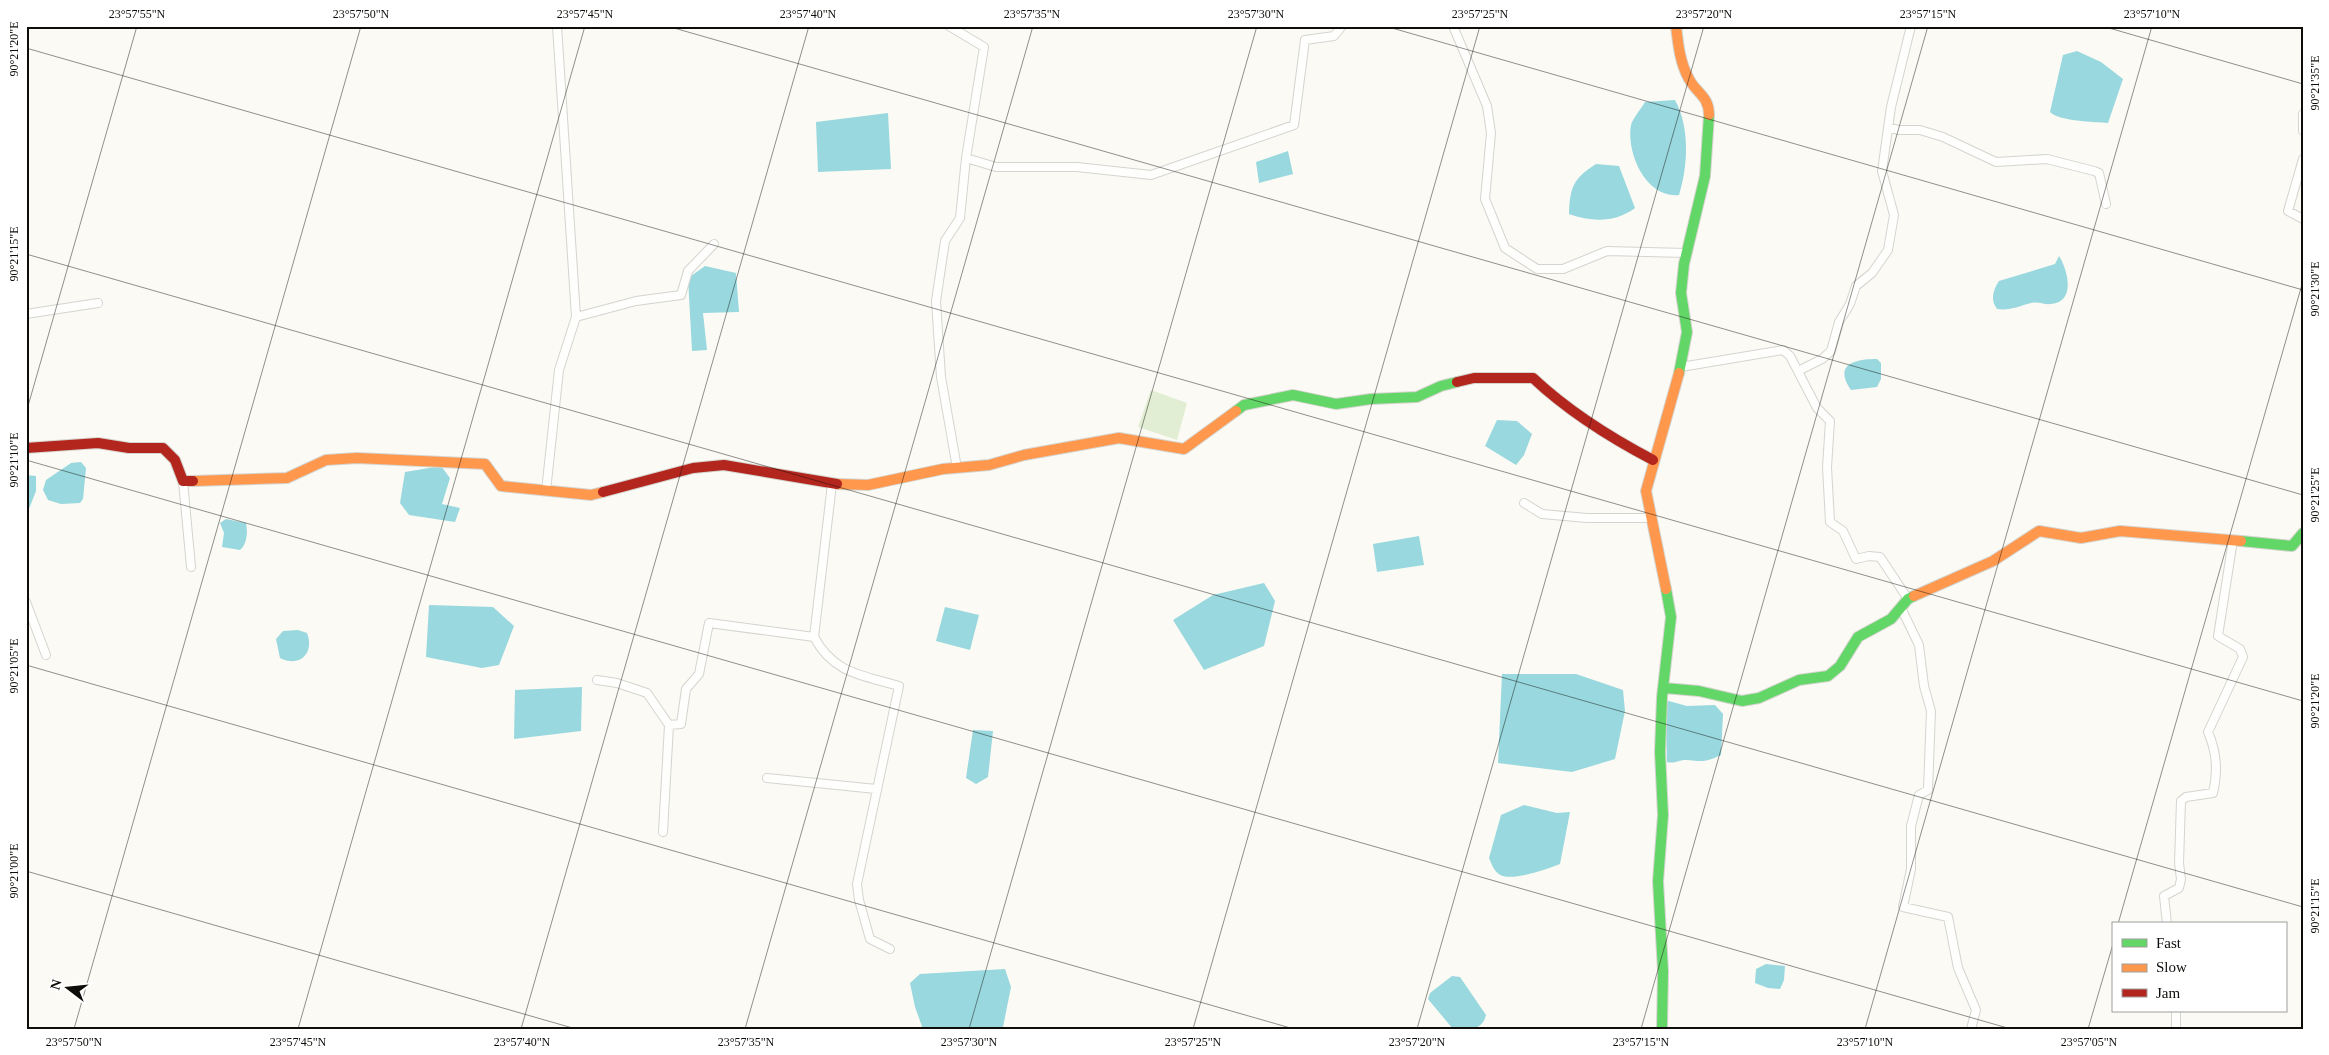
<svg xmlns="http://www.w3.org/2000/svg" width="2329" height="1055" font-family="Georgia,serif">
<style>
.green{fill:#e2eed4}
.water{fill:#98d8de}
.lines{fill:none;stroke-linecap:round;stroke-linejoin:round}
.street-casing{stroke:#d5d4cf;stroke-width:10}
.fast-casing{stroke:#d5d4cf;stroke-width:12}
.slow-casing{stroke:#d5d4cf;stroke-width:12}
.jam-casing{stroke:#d5d4cf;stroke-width:12}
.street{stroke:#fefefd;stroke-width:8}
.fast{stroke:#63d668;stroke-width:10}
.slow{stroke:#ff974d;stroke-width:10}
.jam{stroke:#b3261e;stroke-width:10}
.ticks{fill:none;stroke:#0f0d09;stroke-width:1;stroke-opacity:0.45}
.neatline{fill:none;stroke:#0f0d09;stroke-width:2}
.ticks-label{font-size:12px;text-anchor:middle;fill:#0f0d09}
</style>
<rect width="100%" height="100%" fill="#fbfaf4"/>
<path class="green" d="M1151,390L1187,403L1177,440L1138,427Z"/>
<path class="water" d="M2077,51L2101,62L2123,79L2108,123C2095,122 2058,121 2050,112L2063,55Z
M1675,100C1690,127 1688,166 1679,195C1646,199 1626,153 1631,125C1633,118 1641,109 1645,102Z
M888,113L891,169L818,172L816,122Z
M1288,151L1293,174L1259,183L1256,162Z
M1596,164L1619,166L1635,208C1615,223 1592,222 1569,214C1570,187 1573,179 1596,164Z
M2059,256C2068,270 2076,302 2051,304C2044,305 2038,301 2031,303C2019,306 2010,311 1997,309C1990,300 1993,290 1999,281L2055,264Z
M705,266L736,273L739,312L703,313L707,350L692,351L688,278Z
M1877,359L1881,363V379L1877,387L1851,390C1833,364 1855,359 1877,359Z
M1497,420L1517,421L1532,434L1524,455L1516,465L1485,446Z
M81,462L86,468L83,499L80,503L61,504L48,500L43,490L46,480L71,463Z
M441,466L450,478L442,504L460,508L455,522L409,515L400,503L405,472Z
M26,475L36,476V491L27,514Z
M226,519L246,523C248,532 247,544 240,550L222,547L224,533L220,523Z
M1419,536L1424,565L1377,572L1373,544Z
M1264,583L1275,601L1264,646L1204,670L1173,620L1213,595Z
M429,605L493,607L514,626L499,665L482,668L426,657Z
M945,607L979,615L970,650L936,641Z
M298,630L307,633C315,654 299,668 280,658L276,639L283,631Z
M1502,674H1576L1623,690L1625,711L1615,759L1572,772L1498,763Z
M582,687L581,731L514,739L515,690Z
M1665,700L1687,706L1715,705L1723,714L1721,755C1704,763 1703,761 1686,760C1678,760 1675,764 1667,762Z
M973,730L993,731L988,777L976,784L966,778Z
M1524,805L1557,813L1570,812L1560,864C1547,869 1517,880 1503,876C1495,874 1492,865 1489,858L1501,815Z
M1766,964L1785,966L1784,980L1780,989L1768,988L1755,983L1756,969Z
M1005,969L1011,987L1003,1027L923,1029L915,1007L910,983L920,974Z
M1452,976L1460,977L1486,1015C1482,1032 1467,1029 1453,1029L1428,999L1430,993Z"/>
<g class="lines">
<defs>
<path id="street" d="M949,26L984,47L966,158L960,218L945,241L936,301L941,377L957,468
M1453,26L1487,106L1491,133L1485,199L1505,248L1537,269H1563L1607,251L1687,253
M2303,114V131
M1889,127L1898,130H1920L1943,137L1996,162L2047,159L2094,171L2099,173L2106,204
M966,158L996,167H1077L1151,175L1294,125L1305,40L1334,36L1342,26
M2303,159L2288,211L2303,219
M26,314L98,303
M576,317L636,301L681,295L688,271L714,244
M1681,367L1783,350L1790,356L1817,408L1830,421L1827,467L1830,522L1843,531L1856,559L1869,556L1880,557L1908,599
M1798,371L1822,359L1831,351L1839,322L1850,304L1856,286L1872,273L1888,250L1894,215L1882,171L1891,107L1911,26
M183,481L191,567
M832,484L814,637C834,674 862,675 899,686L857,884L859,900L870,939L890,949
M546,491L559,370L576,317L557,26
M1524,503L1542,514L1587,518H1652
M26,602L46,655
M1902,610L1919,645L1924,686L1931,711L1928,790L1919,795L1911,826V869L1903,907L1948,917L1958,968L1976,1010L1971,1029
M597,680L617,683L647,693L669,725L681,724L686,689L699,674L709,623L814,637
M767,778L876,789
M663,832L669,725
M2167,924L2164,896L2179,888L2181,879L2179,863L2181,801L2186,797L2213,793C2218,771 2217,753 2208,732L2243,657L2240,649L2218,636L2233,540
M2176,1011V1029"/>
<path id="fast" d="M1679,373L1687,332L1681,293L1684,264L1705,176L1709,115
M1236,411L1244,405L1293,395L1336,404L1371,399L1417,397L1441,386L1457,382
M2241,541L2292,546L2303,533
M1664,688L1699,691L1742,701L1759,698L1799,680L1828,676L1840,666L1858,637L1891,619L1908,599L1914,596
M1662,1029L1663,971L1658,881L1663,815L1660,752L1662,697L1671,617L1666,589"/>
<path id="slow" d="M1676,26C1678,44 1680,63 1689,79C1697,94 1709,96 1709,115
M193,481L287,478L326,460L357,458L485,464L501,486L591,495L603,492
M837,484L868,485L943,469L989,465L1024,455L1119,438L1184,449L1236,411
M1666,589L1646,491L1679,373
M1914,596L1993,561L2039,531L2081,538L2120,531L2241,541"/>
<path id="jam" d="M1457,382L1474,378H1533C1567,410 1611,438 1653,460
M26,448L98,443L129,448H163L175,460L183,481H193
M603,492L693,468L724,465L837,484"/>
</defs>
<use href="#street" class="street-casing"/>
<use href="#fast" class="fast-casing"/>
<use href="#slow" class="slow-casing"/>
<use href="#jam" class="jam-casing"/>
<use href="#street" class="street"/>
<use href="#fast" class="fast"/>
<use href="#slow" class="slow"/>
<use href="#jam" class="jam"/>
</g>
<path class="ticks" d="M667,26L2303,495M1385,26L2303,290M2102,26L2303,84M26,48L2303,701M26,254L2303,907M26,413L137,26M26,460L2011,1029M26,665L1294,1029M26,871L576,1029M2118,924L2303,281M74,1029L361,26M298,1029L585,26M521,1029L809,26M745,1029L1033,26M969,1029L1257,26M1193,1029L1480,26M1417,1029L1704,26M1641,1029L1928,26M1865,1029L2152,26M2088,1029L2113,944"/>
<rect width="2329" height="1055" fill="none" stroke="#ffffff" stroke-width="55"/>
<rect x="2112" y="922" width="175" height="90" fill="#ffffff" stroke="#9f9e9d"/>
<rect x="2122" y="939" width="25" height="8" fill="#63d668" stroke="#9f9e9d"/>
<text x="2156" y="948" font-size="15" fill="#0f0d09">Fast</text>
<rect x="2122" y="964" width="25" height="8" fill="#ff974d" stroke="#9f9e9d"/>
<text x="2156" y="972" font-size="15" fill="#0f0d09">Slow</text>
<rect x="2122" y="989" width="25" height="8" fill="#b3261e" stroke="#9f9e9d"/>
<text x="2156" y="998" font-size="15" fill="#0f0d09">Jam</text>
<g transform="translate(68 988) rotate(286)" stroke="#ffffff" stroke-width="4" paint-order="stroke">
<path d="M0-4L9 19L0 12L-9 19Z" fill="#0f0d09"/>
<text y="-8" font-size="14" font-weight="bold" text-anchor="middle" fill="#0f0d09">N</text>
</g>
<rect x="28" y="28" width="2274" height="1000" class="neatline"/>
<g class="ticks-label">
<text x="137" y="18">23°57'55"N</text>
<text x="361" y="18">23°57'50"N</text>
<text x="585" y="18">23°57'45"N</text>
<text x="808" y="18">23°57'40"N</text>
<text x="1032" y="18">23°57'35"N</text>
<text x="1256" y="18">23°57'30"N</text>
<text x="1480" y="18">23°57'25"N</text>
<text x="1704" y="18">23°57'20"N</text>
<text x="1928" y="18">23°57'15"N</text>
<text x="2152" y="18">23°57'10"N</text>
<text transform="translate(14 49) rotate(-90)" y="4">90°21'20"E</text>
<text transform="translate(2315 83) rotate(-90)" y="4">90°21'35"E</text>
<text transform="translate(14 254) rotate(-90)" y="4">90°21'15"E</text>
<text transform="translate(2315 289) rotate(-90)" y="4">90°21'30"E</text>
<text transform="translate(14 460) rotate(-90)" y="4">90°21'10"E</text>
<text transform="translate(2315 495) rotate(-90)" y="4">90°21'25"E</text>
<text transform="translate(14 666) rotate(-90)" y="4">90°21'05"E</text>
<text transform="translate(2315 701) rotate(-90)" y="4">90°21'20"E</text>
<text transform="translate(14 871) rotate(-90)" y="4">90°21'00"E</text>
<text transform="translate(2315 906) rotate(-90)" y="4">90°21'15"E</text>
<text x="74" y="1046">23°57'50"N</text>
<text x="298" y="1046">23°57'45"N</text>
<text x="522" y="1046">23°57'40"N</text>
<text x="746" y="1046">23°57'35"N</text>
<text x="969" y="1046">23°57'30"N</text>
<text x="1193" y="1046">23°57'25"N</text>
<text x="1417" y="1046">23°57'20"N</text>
<text x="1641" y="1046">23°57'15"N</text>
<text x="1865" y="1046">23°57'10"N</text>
<text x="2089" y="1046">23°57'05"N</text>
</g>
</svg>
